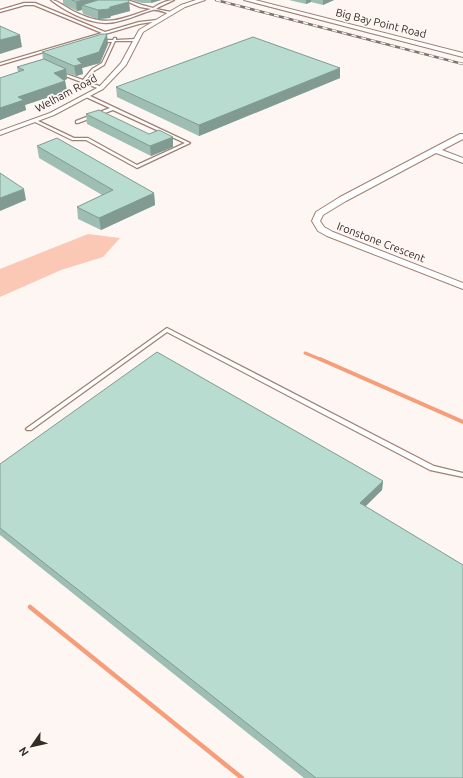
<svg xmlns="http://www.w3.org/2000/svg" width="463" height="778" font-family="Ubuntu,sans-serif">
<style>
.green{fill:#fac8b5}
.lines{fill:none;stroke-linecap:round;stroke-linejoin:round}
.stream-far2{stroke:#f69d79;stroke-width:3}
.stream-far1{stroke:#f69d79;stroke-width:4}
.stream{stroke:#f69d79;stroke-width:4.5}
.service-casing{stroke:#9f8074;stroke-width:2.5}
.minor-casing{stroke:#9f8074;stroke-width:2}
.tertiary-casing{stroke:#9f8074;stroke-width:2}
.service{fill:#fff;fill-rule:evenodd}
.minor{fill:#fff;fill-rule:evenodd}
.tertiary{fill:#fff;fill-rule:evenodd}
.rail-casing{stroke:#7f7570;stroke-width:2.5}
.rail{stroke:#fdf6f3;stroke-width:1.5;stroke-dasharray:5;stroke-linecap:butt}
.wall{fill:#9ebeb3}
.shaded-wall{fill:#819b92}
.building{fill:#b8ddd0;stroke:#819b92}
.labels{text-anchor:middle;stroke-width:3.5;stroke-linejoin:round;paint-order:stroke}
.far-street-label{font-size:11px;fill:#362a25;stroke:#fdf6f3}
</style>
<rect width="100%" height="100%" fill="#fdf6f3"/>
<path class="green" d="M88,234L120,238L103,257L61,270L0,297V269Z"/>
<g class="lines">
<path class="stream-far2" d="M305,353L322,360"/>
<path class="stream-far1" d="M320,359L463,422"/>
<path class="stream" d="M30,607L242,778"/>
<defs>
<path id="service" d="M51,0C57,0 67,8 73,11C107,28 118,20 151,9L140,7L124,0H127L142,5L153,8C159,4 167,0 174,0L159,7L156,9L171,12V14C165,13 158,9 153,10C144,12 132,18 123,20C117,22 111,23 105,23C86,22 65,11 51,0Z
M24,3H35L105,32L139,22L157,20L158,21L139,24L0,65V63L102,33L34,5H25L0,12V10Z
M114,38H116V40L135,39L136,40L135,41H115L104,65L94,71L85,81L102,87V89H100L60,74L63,73L83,80L92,69L102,63L112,42H100V40H113Z
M86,95H88L190,143L137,168L86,140H72L33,121L36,120L74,138H88L137,165L185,143L113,110L78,123H76V121L110,108L86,97Z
M167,328L434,466L463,473V477L430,470L167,332L31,430H27L26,429L27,428Z"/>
<path id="minor" d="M196,0H205L185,7L143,32L126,65L103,89L54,115L0,135V131L50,113L99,87L121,63L139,30L181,5Z
M460,134H463V139L442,150L463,158V163L436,153L346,201L323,215L320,221L324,227L333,232L463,283V289L327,236L318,231L312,221L316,212L340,197Z"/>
<path id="tertiary" d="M244,0H255L463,53V57Z"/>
</defs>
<use href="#service" class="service-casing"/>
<use href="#minor" class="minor-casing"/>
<use href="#tertiary" class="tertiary-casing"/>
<use href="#service" class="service"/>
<use href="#minor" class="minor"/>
<use href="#tertiary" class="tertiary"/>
<defs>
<path id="rail" d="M216,0L463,64"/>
</defs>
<use href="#rail" class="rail-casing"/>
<use href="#rail" class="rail"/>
</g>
<path class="wall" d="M62,0H128L130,11L111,16L110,18L98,19L83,14L82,10L77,11L63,4V0Z
M131,0H161L151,3H142Z
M289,0H334L323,5L311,2L306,4Z
M108,44L100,63L82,68L83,74L76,76L67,73V79L65,80L67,91L25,105L26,110L0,120V78L18,72L17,67L43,59L42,52Z
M340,78L199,136L117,97L116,87Z
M86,114L149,134L173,137V147L151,156L87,124Z
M37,146L154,193L155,205L101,230L78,219L77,207L102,195L39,158Z
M0,464L383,481L382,490L365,506L463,778H304L0,535Z"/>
<path class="shaded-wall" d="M83,0H115L82,5V10L77,11L76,2Z
M151,0H161L151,3Z
M306,0H311V2L306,4Z
M323,0H334L323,5Z
M129,2L130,11L111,16L110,18L98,19V10Z
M107,34L108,44L100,63L82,68L83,74L76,76L74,66L77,59Z
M20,35L22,47L0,54V40Z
M340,68V78L199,136V125Z
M66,69L67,79L55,84L54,73Z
M65,81L67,91L25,105L26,110L0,120V108L18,97Z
M173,137V147L151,156L150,146Z
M24,189L26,200L0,211V198Z
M154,193L155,205L101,230L99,218Z
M383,481L382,490L359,513L360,503Z"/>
<path class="building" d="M72,0H83L76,2Z
M98,0H128L129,2L110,7L109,9L98,10L82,5Z
M0,26L20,35L0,40Z
M102,34H107L99,52L77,59L82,64L74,66L42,52Z
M253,37L340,68L199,125L116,87Z
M44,59L66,69L54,73L65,81L18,97L24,100L0,108V78L24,70L17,67Z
M99,110L149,134L159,130L173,137L150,146L86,114Z
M57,138L154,193L99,218L77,207L113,190L37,146Z
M0,173L24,189L0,198Z
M157,352L383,481L360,503L463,565V778H316L0,528V464Z"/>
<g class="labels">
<g class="far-street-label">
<text transform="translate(381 23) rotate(14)" y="4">Big Bay Point Road</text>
<text transform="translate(66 93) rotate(-28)" y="4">Welham Road</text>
<text transform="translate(381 242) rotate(21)" y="4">Ironstone Crescent</text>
</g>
</g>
<g transform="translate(32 746) rotate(236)" stroke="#fdf6f3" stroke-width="3" paint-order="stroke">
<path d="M0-3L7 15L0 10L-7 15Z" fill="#362a25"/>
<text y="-6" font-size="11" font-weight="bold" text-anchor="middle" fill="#362a25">N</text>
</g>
</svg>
